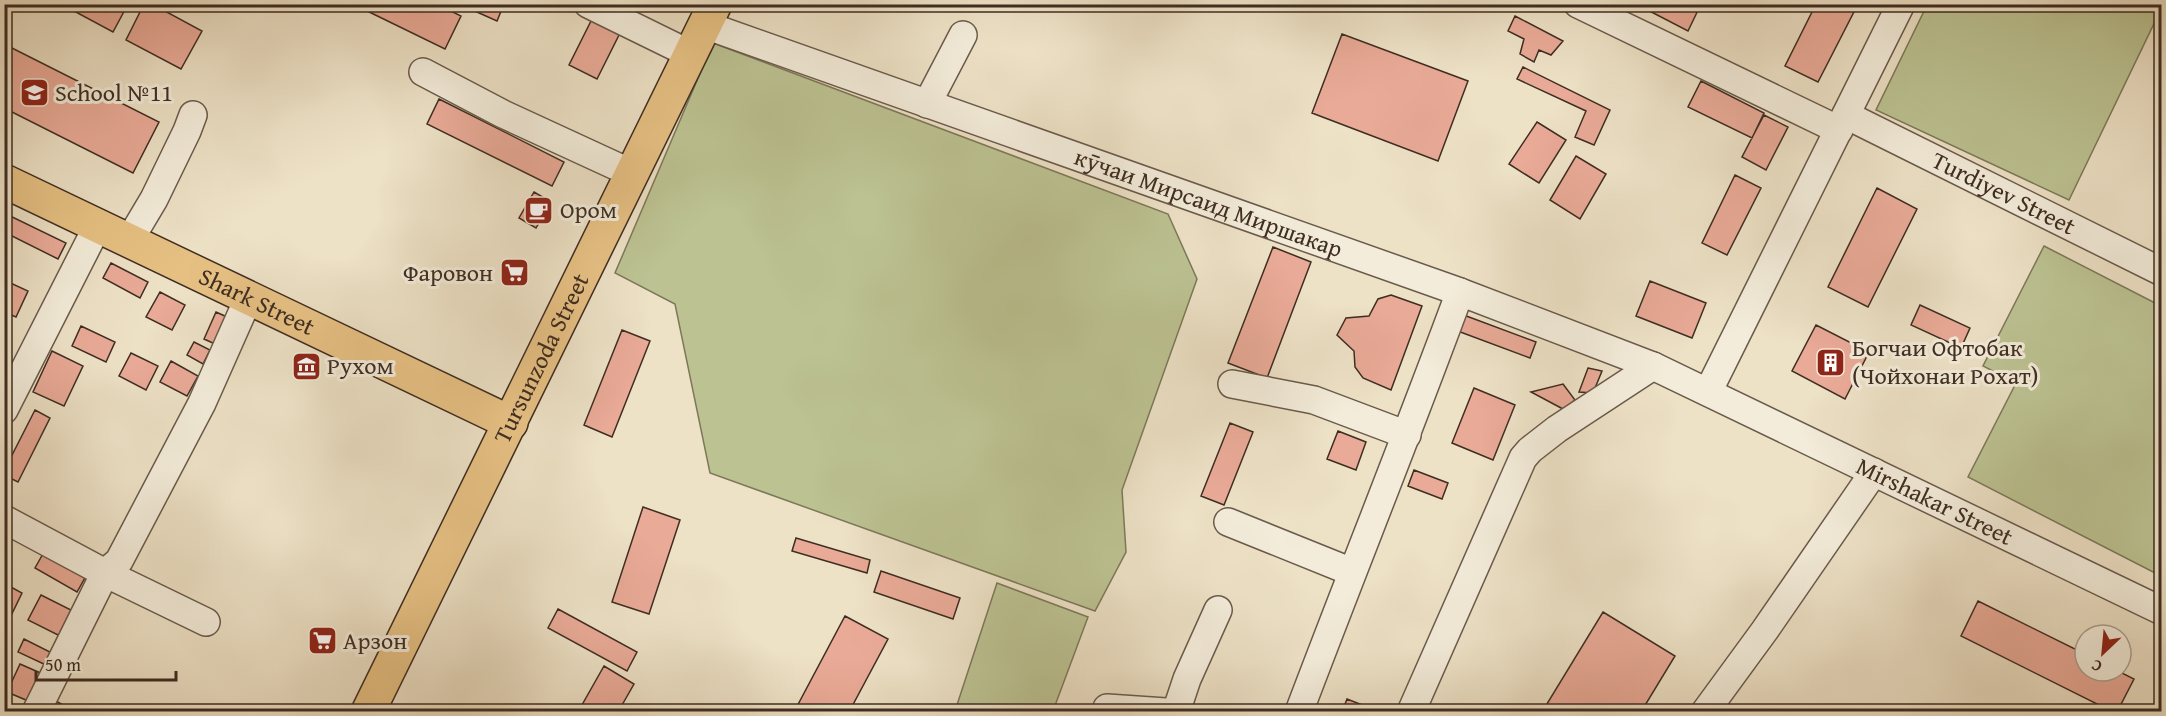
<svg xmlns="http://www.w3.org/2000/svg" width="2166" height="716" font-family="'Gentium Book Plus',serif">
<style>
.green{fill:#bcc292;stroke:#7d785a;stroke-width:1.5}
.building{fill:#e9aa97;stroke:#3e2d22;stroke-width:1.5}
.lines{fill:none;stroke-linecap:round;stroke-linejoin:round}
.minor-casing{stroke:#6a5a4b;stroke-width:30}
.major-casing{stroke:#3e2d22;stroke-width:36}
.minor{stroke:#f3ecda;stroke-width:27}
.major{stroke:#e6c083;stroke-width:33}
.labels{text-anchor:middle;stroke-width:6;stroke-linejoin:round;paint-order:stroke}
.poi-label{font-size:24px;fill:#3e2d22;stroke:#f3ecda;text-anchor:start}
.street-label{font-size:24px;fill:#3e2d22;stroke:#f3ecda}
</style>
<rect width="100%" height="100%" fill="#ede1c6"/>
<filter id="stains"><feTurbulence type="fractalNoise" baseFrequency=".00333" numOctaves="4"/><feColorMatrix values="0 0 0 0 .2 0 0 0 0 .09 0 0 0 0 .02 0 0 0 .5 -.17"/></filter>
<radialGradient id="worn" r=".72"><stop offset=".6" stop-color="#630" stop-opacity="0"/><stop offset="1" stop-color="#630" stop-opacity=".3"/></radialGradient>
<path class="green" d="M1927,5H2161V9L2069,200L1876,110Z
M713,43L1168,214L1197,279L1122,490L1126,552L1095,611L710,473L675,304L615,273Z
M2044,246L2161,306L2162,566L2157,574L1968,477L2016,383L1983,366Z
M997,583L1088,617L1053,711H955Z"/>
<path class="building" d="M61,4H128L113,32Z
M144,4H152L202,31L181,69L126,40Z
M360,4H437L461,16L445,49L359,7Z
M459,4H504L497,21Z
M1636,4H1701L1688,31Z
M1816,4H1858L1818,82L1785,66Z
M1515,16L1563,41L1551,55L1539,50L1534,62L1520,54L1524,39L1508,31Z
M593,17L621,31L597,79L569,65Z
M1342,34L1468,81L1438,161L1312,113Z
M4,44L159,122L133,173L4,108Z
M1523,67L1610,110L1594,145L1575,137L1586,111L1517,79Z
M1701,81L1764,113L1752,138L1688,107Z
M439,99L564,162L552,186L427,124Z
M1764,115L1788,127L1766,170L1742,157Z
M1537,122L1566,140L1539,183L1509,164Z
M1576,156L1606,174L1580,219L1550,200Z
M1735,175L1761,188L1727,255L1702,243Z
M1877,188L1917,209L1868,307L1828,287Z
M534,192L551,202L536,228L519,218Z
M4,213L66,243L58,259L4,232Z
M1273,247L1311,262L1267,378L1228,363Z
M111,263L148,282L140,298L103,278Z
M4,280L28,291L16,317L4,312Z
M1650,281L1706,303L1692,338L1636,316Z
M160,292L185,305L172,330L146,317Z
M1391,295L1422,306L1391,390L1363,378L1355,367L1354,351L1337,335L1346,318L1369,316L1378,299Z
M1920,305L1970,328L1961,348L1911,325Z
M216,312L227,317L215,344L204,339Z
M1461,314L1536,342L1530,358L1455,330Z
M1816,325L1869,352L1845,399L1792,371Z
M81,326L115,342L106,362L72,346Z
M622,330L650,341L612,437L584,425Z
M194,342L210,350L203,364L187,355Z
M52,351L83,366L64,406L33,392Z
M131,353L158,366L146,390L119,376Z
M171,361L198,376L187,396L160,382Z
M1588,368L1602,371L1593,393L1579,392Z
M1563,384L1575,400L1563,409L1531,392Z
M1474,388L1515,405L1493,460L1452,443Z
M35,410L50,418L18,482L4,475V471Z
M1230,423L1253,432L1224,505L1201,496Z
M1338,431L1366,442L1356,470L1327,459Z
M1414,470L1448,483L1442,499L1408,486Z
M643,507L680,520L649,614L612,602Z
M796,538L870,560L867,573L792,551Z
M44,552L86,576L77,592L35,568Z
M881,571L960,598L953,619L874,592Z
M9,586L22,593L6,626L4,625V597Z
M41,595L73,611L60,636L28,620Z
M1978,601L2085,654V671H2118L2134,679L2117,712H2113L1961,636Z
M558,609L637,652L627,671L548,628Z
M1603,612L1675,656L1641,712H1542Z
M845,616L888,639L849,712H794Z
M24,639L54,654L48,666L18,652Z
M20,664L45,675L33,703L7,692Z
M604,666L634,684L618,712H578Z
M1347,699L1380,712H1342Z
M54,700L72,710V712H49Z"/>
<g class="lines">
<defs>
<g id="minor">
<path d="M588,4L690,54"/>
<path d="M1578,4L1839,130"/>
<path id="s1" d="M705,25L1460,292L1653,366L2162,611"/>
<path d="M423,72L503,114L631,173"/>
<path d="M927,104L963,35"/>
<path id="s2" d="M1846,115L2162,272"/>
<path d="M129,241L154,199L187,131L193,115"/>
<path d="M1232,384L1314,400L1407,435"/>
<path d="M1708,392L1901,4"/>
<path d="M4,410L98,225"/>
<path d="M4,519L105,573L119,561L202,403L249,297"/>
<path d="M1228,522L1352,572"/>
<path d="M1107,708L1166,712"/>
<path d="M36,712L105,573L206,622"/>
<path d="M1176,712L1187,679L1218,610"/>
<path d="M1299,712C1352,572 1408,433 1460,292"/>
<path d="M1411,712L1523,458L1530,450L1557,429L1653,366"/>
<path d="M1705,712L1765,630L1874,472"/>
</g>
<g id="major">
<path id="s3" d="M4,181L511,423"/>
<path id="s4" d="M368,712L715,4"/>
</g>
</defs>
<use href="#minor" class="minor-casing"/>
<use href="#major" class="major-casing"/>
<use href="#minor" class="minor"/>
<use href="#major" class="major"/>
</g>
<defs>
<symbol id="school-square" viewBox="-11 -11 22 22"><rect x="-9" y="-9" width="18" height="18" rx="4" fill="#8f2418" stroke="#f3ecda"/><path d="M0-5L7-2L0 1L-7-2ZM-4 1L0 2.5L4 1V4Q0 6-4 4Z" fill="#fff"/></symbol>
<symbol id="cafe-square" viewBox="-11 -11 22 22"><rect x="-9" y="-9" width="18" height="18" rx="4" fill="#8f2418" stroke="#f3ecda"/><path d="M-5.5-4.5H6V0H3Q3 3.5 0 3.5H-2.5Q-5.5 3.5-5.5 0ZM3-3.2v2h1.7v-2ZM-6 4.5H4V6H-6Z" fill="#fff"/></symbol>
<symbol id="supermarket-square" viewBox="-11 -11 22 22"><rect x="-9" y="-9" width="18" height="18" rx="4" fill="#8f2418" stroke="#f3ecda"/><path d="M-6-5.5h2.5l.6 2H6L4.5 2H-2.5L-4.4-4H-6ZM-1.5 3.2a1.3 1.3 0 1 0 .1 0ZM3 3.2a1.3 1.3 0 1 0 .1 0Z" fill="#fff"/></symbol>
<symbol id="building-square" viewBox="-11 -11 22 22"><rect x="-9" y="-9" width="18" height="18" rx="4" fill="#8f2418" stroke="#f3ecda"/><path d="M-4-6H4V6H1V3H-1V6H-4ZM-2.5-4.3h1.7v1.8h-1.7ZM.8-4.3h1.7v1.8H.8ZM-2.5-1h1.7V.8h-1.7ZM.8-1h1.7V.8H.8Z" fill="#fff"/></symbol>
<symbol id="museum-square" viewBox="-11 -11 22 22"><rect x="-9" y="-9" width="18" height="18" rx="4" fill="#8f2418" stroke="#f3ecda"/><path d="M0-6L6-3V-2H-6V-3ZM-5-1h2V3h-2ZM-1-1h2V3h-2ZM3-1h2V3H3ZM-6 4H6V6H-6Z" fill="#fff"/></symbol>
</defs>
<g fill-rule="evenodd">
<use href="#school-square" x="18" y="76" width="33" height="33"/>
<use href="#cafe-square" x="522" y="194" width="33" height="33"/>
<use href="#supermarket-square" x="498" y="256" width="33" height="33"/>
<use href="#building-square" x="1814" y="346" width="33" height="33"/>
<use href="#museum-square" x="290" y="350" width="33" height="33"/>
<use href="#supermarket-square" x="306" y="624" width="33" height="33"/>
</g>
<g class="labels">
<g class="poi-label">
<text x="55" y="101">School №11</text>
<text x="560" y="218">Ором</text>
<text x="493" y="281" text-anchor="end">Фаровон</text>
<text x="1852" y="356">Богчаи Офтобак<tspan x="1852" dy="28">(Чойхонаи Рохат)</tspan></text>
<text x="327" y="374">Рухом</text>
<text x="343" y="649">Арзон</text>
</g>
<g class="street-label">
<text dy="8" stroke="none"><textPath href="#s2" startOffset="176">Turdiyev Street</textPath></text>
<text dy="8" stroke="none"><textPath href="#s1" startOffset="534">кӯчаи Мирсаид Миршакар</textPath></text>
<text dy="8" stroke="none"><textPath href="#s3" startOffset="280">Shark Street</textPath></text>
<text dy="8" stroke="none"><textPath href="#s4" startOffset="394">Tursunzoda Street</textPath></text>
<text dy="8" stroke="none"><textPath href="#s1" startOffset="1320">Mirshakar Street</textPath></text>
</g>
</g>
<rect width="2166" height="716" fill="none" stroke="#ede1c6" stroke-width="24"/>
<rect x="6" y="6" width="2154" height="704" fill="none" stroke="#3e2d22" stroke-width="3"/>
<rect x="12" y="12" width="2142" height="692" fill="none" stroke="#3e2d22" stroke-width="1.5"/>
<g transform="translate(2103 653) rotate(206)"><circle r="28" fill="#f3ecda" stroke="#aba090" stroke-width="1.5"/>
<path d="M0-4.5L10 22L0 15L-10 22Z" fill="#8f2418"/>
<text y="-9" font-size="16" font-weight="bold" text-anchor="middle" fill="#3e2d22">С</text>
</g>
<path d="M36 671v9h140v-9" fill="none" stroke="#3e2d22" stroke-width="3"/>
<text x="45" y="671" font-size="18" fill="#3e2d22" stroke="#f3ecda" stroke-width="4.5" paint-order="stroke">50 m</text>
<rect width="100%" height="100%" filter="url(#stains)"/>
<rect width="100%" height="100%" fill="url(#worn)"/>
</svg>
